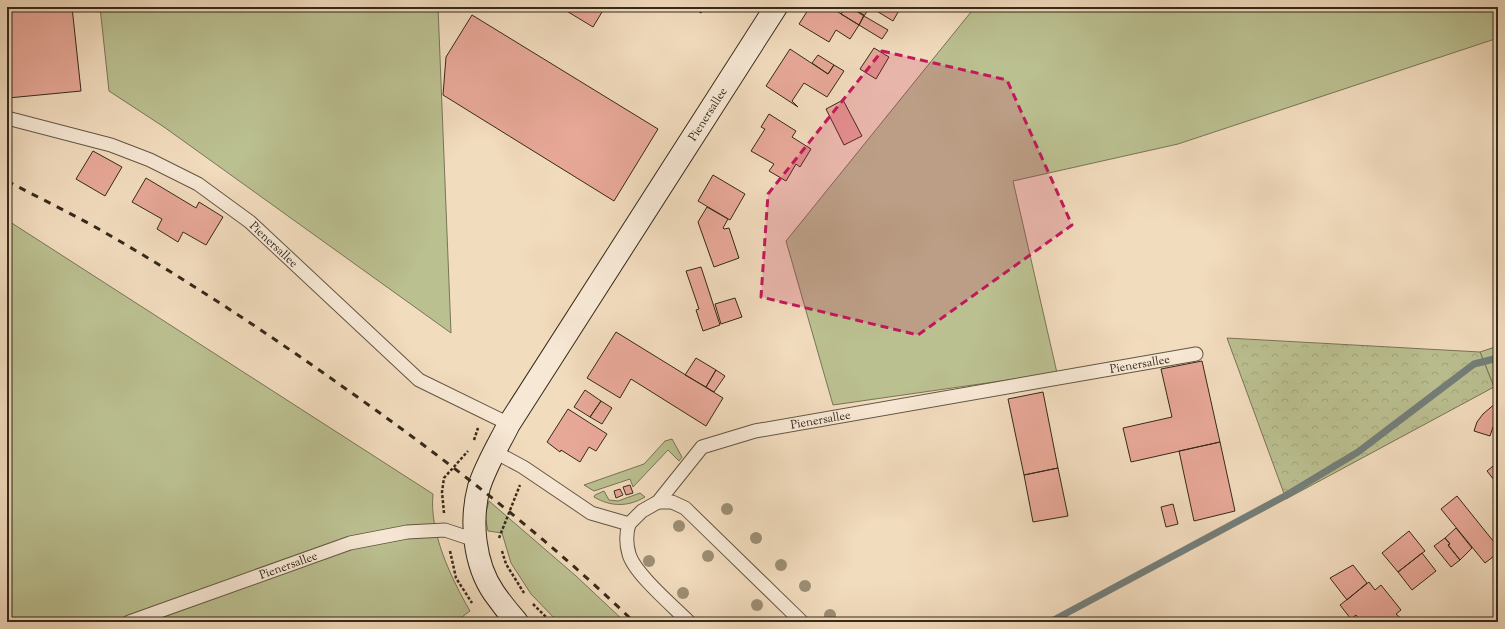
<svg xmlns="http://www.w3.org/2000/svg" width="1505" height="629" font-family="'Sorts Mill Goudy',serif">
<style>
.green{fill:#bbc091;stroke:#787456}
.forest{fill:url(#forest-crowns);stroke:#787456}
.lines{fill:none;stroke-linecap:round;stroke-linejoin:round}
.stream{stroke:#747f7a;stroke-width:7}
.building{fill:#e8a898;stroke:#35291a}
.lane-casing{stroke:#645643;stroke-width:15}
.secondary-casing{stroke:#35291a;stroke-width:24}
.path{stroke:#35291a;stroke-width:2.5;stroke-dasharray:3 2;stroke-linecap:butt}
.lane{stroke:#f7e8d5;stroke-width:13}
.secondary{stroke:#f7e8d5;stroke-width:22}
.rail{stroke:#35291a;stroke-width:3;stroke-dasharray:7 7;stroke-linecap:butt}
.tree{fill:#9c8e74}
.marked{fill:#c2185b;fill-opacity:0.2;stroke:#c2185b;stroke-width:3;stroke-dasharray:8 5;stroke-linejoin:round}
.labels{text-anchor:middle;stroke-width:4;stroke-linejoin:round;paint-order:stroke}
.street-label{font-size:12px;fill:#35291a;stroke:#f7e8d5}
</style>
<defs>
<pattern id="forest-crowns" width="20" height="18" patternUnits="userSpaceOnUse"><rect width="20" height="18" fill="#bbc091"/><path d="M2 6a3 3 0 1 1 6 0M12 15a3 3 0 1 1 6 0" fill="none" stroke="#a1a57c"/></pattern>
</defs>
<rect width="100%" height="100%" fill="#f2dcbe"/>
<filter id="stains"><feTurbulence type="fractalNoise" baseFrequency=".005" numOctaves="4"/><feColorMatrix values="0 0 0 0 .2 0 0 0 0 .09 0 0 0 0 .02 0 0 0 .5 -.17"/></filter>
<radialGradient id="worn" r=".72"><stop offset=".6" stop-color="#630" stop-opacity="0"/><stop offset="1" stop-color="#630" stop-opacity=".3"/></radialGradient>
<path class="green" d="M100,7H438L451,333L164,127L109,91Z
M975,7H1498V38L1178,144L1013,181L1057,373L833,405L786,241Z
M7,220L433,494C429,532 451,578 470,611L455,622H7Z
M1498,346V385L1494,387L1480,352Z
M672,439L682,457L679,461L668,450L633,487L630,479L594,491L584,485L644,464L665,441Z
M604,491L609,500L618,501L640,493L645,497C628,507 611,507 594,497L595,495Z
M489,501L576,576L625,622H558L531,594L511,563L502,533L488,531L485,516Z"/>
<path class="forest" d="M1227,338L1480,352L1494,387L1286,499Z"/>
<g class="lines">
<path class="stream" d="M1050,622L1285,496L1358,452L1474,364L1498,358"/>
</g>
<path class="building" d="M7,7H72L81,91L8,98Z
M560,7H605L593,27Z
M691,7H705L701,13Z
M810,7H830L859,25L850,39L836,30L829,42L799,24Z
M846,7H850L864,15L859,25L841,14Z
M850,7H870L864,16Z
M870,7H901L893,21Z
M472,15L658,129L614,201L443,95L446,57Z
M864,16L888,30L882,39L859,25Z
M874,48L889,57L876,79L860,69Z
M790,49L828,74L834,65L844,71L827,97L804,83L792,101L798,107L766,86Z
M818,55L834,65L828,74L812,63Z
M843,100L862,136L844,145L826,109Z
M769,114L796,131L792,137L811,149L800,167L796,164L786,181L769,171L774,164L751,151L765,129L761,127Z
M93,151L122,167L105,196L76,179Z
M713,175L745,194L730,220L698,201Z
M146,178L196,208L199,202L223,217L206,245L183,232L178,242L157,229L162,219L132,202Z
M707,207L728,219L723,228L724,229L729,228L739,258L714,267L698,222Z
M701,267L720,325L703,331L696,310L699,309L686,271Z
M735,298L742,317L721,324L715,304Z
M616,332L723,398L706,426L631,379L620,398L587,378Z
M696,358L716,370L706,387L685,375Z
M1202,361L1220,442L1131,462L1123,428L1172,417L1161,369Z
M716,370L725,376L714,392L706,387Z
M585,390L601,401L590,417L574,407Z
M1043,392L1058,468L1024,475L1008,399Z
M601,401L612,408L602,424L590,417Z
M1497,402L1498,422L1493,427L1490,436L1474,431L1477,422L1483,414Z
M568,409L607,434L596,451L589,447L580,462L561,450L560,452L547,442Z
M1220,442L1235,511L1194,521L1179,451Z
M1498,462V485L1487,471Z
M1058,468L1068,516L1033,522L1024,475Z
M630,485L633,493L626,495L623,487Z
M620,489L623,495L616,498L614,491Z
M1457,496L1498,547V553L1485,563L1441,509Z
M1173,504L1178,524L1166,527L1161,507Z
M1456,528L1472,548L1460,560L1448,545L1450,544L1445,538Z
M1409,531L1425,551L1398,572L1382,553Z
M1445,538L1450,544L1448,545L1460,560L1451,567L1434,546Z
M1422,553L1436,571L1412,590L1398,572Z
M1353,565L1367,583L1347,600L1330,578Z
M1369,582L1375,590L1381,585L1401,610L1396,614L1405,622H1361L1356,615L1351,619L1340,605Z"/>
<g class="lines">
<defs>
<g id="lane">
<path id="s1" d="M7,118L111,145L150,160L198,184L250,222L419,380L509,424"/>
<path d="M495,452L523,467L591,513L629,524"/>
<path d="M658,502H672L685,508L802,622"/>
<path id="s2" d="M629,524L642,511L658,502L702,447L755,431L1196,354"/>
<path d="M629,524C626,534 626,544 629,554C634,573 674,607 689,622"/>
<path id="s3" d="M129,622L350,543L407,532L445,530L475,540"/>
</g>
<g id="secondary">
<path id="s4" d="M517,622C509,613 501,603 494,593C474,564 470,521 479,487C486,465 499,444 509,424L776,7"/>
</g>
</defs>
<use href="#lane" class="lane-casing"/>
<use href="#secondary" class="secondary-casing"/>
<path class="path" d="M474,440L478,428
M444,513L442,492L444,478L468,451
M499,538L520,485
M450,551L456,578L472,603
M502,551L506,564L524,593
M533,604L551,622"/>
<use href="#lane" class="lane"/>
<use href="#secondary" class="secondary"/>
<path class="rail" d="M7,181C43,200 81,218 116,239C193,284 267,333 339,384C443,457 543,534 634,622"/>
</g>
<g class="tree">
<circle cx="727" cy="509" r="6"/>
<circle cx="679" cy="526" r="6"/>
<circle cx="756" cy="538" r="6"/>
<circle cx="708" cy="556" r="6"/>
<circle cx="649" cy="561" r="6"/>
<circle cx="781" cy="565" r="6"/>
<circle cx="805" cy="586" r="6"/>
<circle cx="683" cy="593" r="6"/>
<circle cx="757" cy="605" r="6"/>
<circle cx="830" cy="615" r="6"/>
</g>
<path class="marked" d="M882,51L1007,80L1072,225L918,335L761,297L768,194Z"/>
<g class="labels">
<g class="street-label">
<text dy="4" stroke="none"><textPath href="#s4" startOffset="585">Pienersallee</textPath></text>
<text dy="4" stroke="none"><textPath href="#s1" startOffset="300">Pienersallee</textPath></text>
<text dy="4" stroke="none"><textPath href="#s2" startOffset="553">Pienersallee</textPath></text>
<text dy="4" stroke="none"><textPath href="#s2" startOffset="229">Pienersallee</textPath></text>
<text dy="4" stroke="none"><textPath href="#s3" startOffset="169">Pienersallee</textPath></text>
</g>
</g>
<rect width="1505" height="629" fill="none" stroke="#f2dcbe" stroke-width="24"/>
<rect x="8" y="8" width="1489" height="613" fill="none" stroke="#35291a" stroke-width="2"/>
<rect x="12" y="12" width="1481" height="605" fill="none" stroke="#35291a"/>
<rect width="100%" height="100%" filter="url(#stains)"/>
<rect width="100%" height="100%" fill="url(#worn)"/>
</svg>
